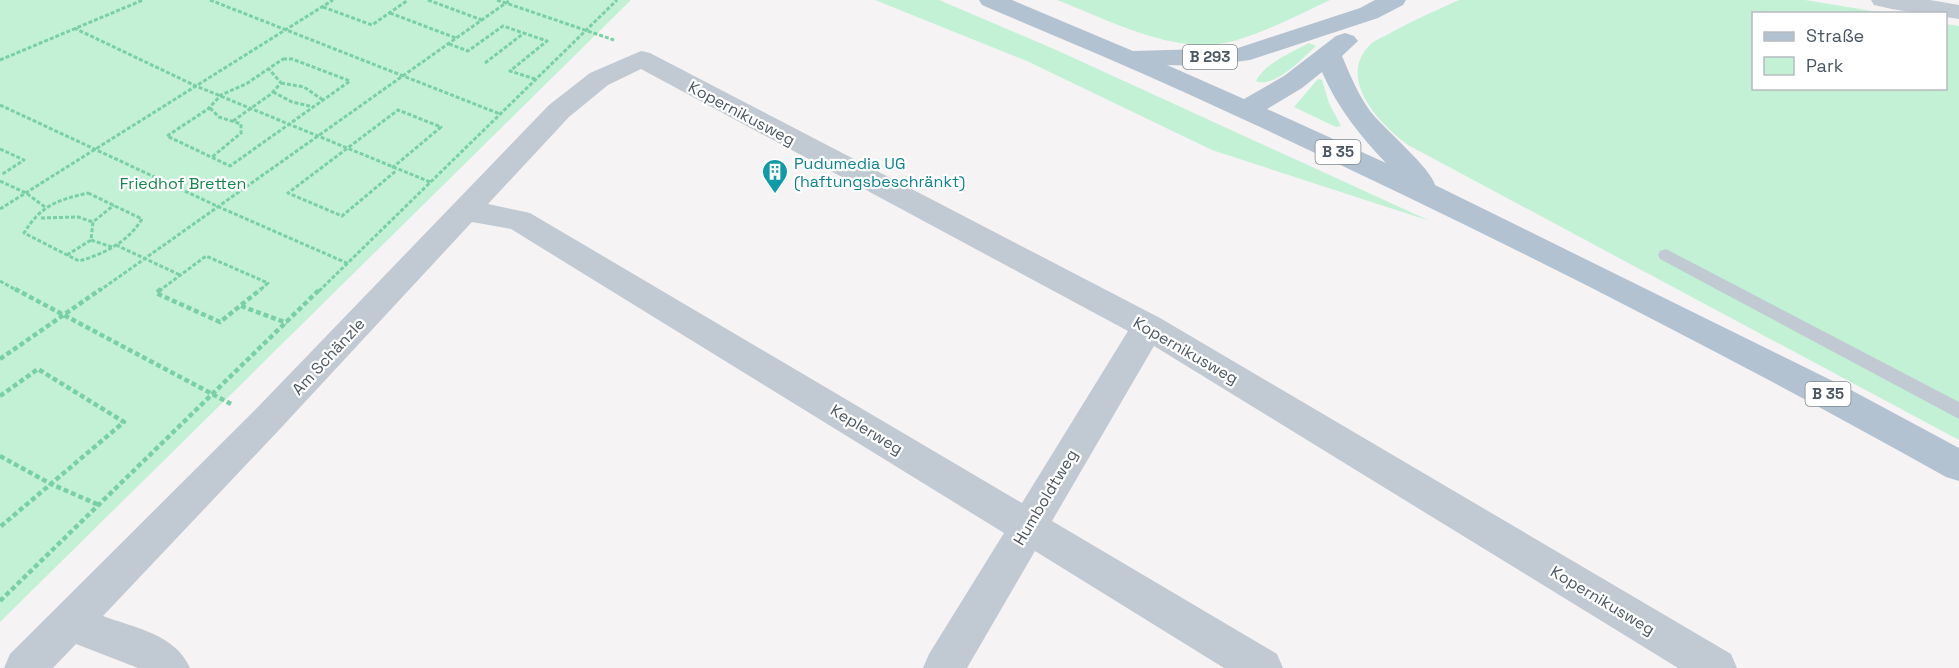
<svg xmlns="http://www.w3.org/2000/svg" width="1959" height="668" font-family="'Space Grotesk',sans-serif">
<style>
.green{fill:#c3f1d5}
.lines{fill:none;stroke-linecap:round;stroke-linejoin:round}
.path-far1{stroke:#7ad0a6;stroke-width:3;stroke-dasharray:4 2;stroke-linecap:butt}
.path{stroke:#7ad0a6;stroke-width:4.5;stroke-dasharray:5 3;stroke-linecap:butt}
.service{fill:#c1cad2;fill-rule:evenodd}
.minor{fill:#c1cad2;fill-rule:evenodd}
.primary{fill:#b3c2d1;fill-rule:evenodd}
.labels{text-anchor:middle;stroke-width:4.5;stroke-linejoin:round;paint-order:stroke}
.shield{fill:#fff;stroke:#808990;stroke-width:1.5}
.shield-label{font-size:15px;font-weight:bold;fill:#4a5661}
.street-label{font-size:16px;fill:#4a5661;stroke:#fff}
.culture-label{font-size:16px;fill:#0d838f;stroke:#fff;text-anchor:start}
.park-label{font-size:16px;fill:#17864f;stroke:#fff}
</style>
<rect width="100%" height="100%" fill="#f5f3f3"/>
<path class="green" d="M0,0H631L0,622Z
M875,0H939L1054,49L1430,221L1212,150L1027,61Z
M1057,0H1330C1300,14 1270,30 1237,40C1177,58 1112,21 1057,0Z
M1459,0H1805L1884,13L1754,14V88H1946V24L1959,26V440L1408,145C1380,125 1334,77 1372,43C1377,39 1386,36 1392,32C1414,20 1437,10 1459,0Z
M1309,43L1316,46C1303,58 1274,89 1256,81C1265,63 1291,53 1309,43Z
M1318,79L1322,80L1329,103L1341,126L1336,127L1294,107Z"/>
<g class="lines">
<path class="path-far1" d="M210,0L500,114
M428,0L482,20
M497,0L614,40
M323,7L372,25L408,0
M390,13L456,38
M74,28L196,86L430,182
M449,44L468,51L503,26L547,41L510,71L535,79
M283,59H292L350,81L230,166L167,136L208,109L221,95L246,84Z
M0,60L143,0
M485,63L524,33
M281,83L304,87L323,100
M273,92L292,102L314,107
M0,105L219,207L349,264
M210,108L219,117L241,124V133L211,158
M233,121L271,94L281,83L269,69
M0,149L24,160L1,175
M392,168L441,127L398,110L288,193L342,216L397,170
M0,181L26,193L45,207
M88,193L142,219C128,242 104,254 79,261L24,233C41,205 58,200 88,193Z
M0,209L333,0
M41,218L78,217L93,222
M116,245L180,275
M112,247L91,240L93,222L114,205
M67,255L91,240
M0,281L18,291
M99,291L510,0
M159,291L206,256L268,283L259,291
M319,291L617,0"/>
<path class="path" d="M15,289L231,404
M161,289L156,293L220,322L261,289
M241,306L287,323
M0,359L101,289
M0,396L38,369L124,422L0,527
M0,456L51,484L99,505
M0,601L320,289"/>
<path class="service" d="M1666,249L1959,402V419L1660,259L1658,255L1660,251Z"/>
<path class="minor" d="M1871,0H1930L1959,5V19L1946,17V14C1921,14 1898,11 1874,5Z
M641,51L650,53L1160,318L1731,654L1737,668H1678L1154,346L1052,521L1277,654L1283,668H1224L1035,551L967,668H923L929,654L1004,533L511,229L472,222L279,430L103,616C135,628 175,634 190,668H138L76,644L53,668H4L10,654L255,410L549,105L590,73ZM641,69L1128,331L1022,503L530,213L488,204L569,117L608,85Z"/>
<path class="primary" d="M979,0H1012L1133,51L1238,48L1360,8L1375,0H1406L1403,5L1378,18L1250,60L1205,66L1167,65L1244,99L1284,76L1336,36L1345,33L1354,36L1358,41L1342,56C1350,75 1358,94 1370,111C1384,129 1431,168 1435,185L1851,390L1959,448V481L1946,477C1700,339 1443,210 1186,93C1118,62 1050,34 982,5ZM1322,72C1337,107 1360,136 1386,163L1267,109L1302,88Z"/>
</g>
<defs>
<symbol id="building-pin" viewBox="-11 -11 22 30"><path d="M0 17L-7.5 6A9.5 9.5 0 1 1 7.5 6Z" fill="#0f9aa8" stroke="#fff"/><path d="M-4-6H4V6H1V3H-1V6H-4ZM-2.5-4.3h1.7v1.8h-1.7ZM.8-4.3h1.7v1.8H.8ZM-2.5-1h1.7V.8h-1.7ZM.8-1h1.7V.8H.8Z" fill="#fff"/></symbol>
</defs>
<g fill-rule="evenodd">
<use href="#building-pin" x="760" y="157" width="30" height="40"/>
</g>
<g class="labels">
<g class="shield">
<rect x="1183" y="45" width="54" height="24" rx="4.5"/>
<rect x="1315.5" y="140" width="45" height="24" rx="4.5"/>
<rect x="1805.5" y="382" width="45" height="24" rx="4.5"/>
</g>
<g class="shield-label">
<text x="1210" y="62">B 293</text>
<text x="1338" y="157">B 35</text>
<text x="1828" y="399">B 35</text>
</g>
<g class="street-label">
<text transform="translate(742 113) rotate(28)" y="6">Kopernikusweg</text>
<text transform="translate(1186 350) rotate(30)" y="6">Kopernikusweg</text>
<text transform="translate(328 356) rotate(-47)" y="6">Am Schänzle</text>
<text transform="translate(867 429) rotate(31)" y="6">Keplerweg</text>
<text transform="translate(1045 497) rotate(-59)" y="6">Humboldtweg</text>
<text transform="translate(1603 600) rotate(31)" y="6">Kopernikusweg</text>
</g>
<g class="culture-label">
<text x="794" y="169">Pudumedia UG<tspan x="794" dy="18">(haftungsbeschränkt)</tspan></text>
</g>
<g class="park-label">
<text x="183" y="189">Friedhof Bretten</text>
</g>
</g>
<rect x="1752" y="12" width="195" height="78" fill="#ffffff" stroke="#b7bbc0" stroke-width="1.5"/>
<rect x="1764" y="32" width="30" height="9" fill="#b3c2d1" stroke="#b7bbc0" stroke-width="1.5"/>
<text x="1806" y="42" font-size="18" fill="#4a5661">Straße</text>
<rect x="1764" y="57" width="30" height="18" fill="#c3f1d5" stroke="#b7bbc0" stroke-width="1.5"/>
<text x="1806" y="72" font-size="18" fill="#4a5661">Park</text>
</svg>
